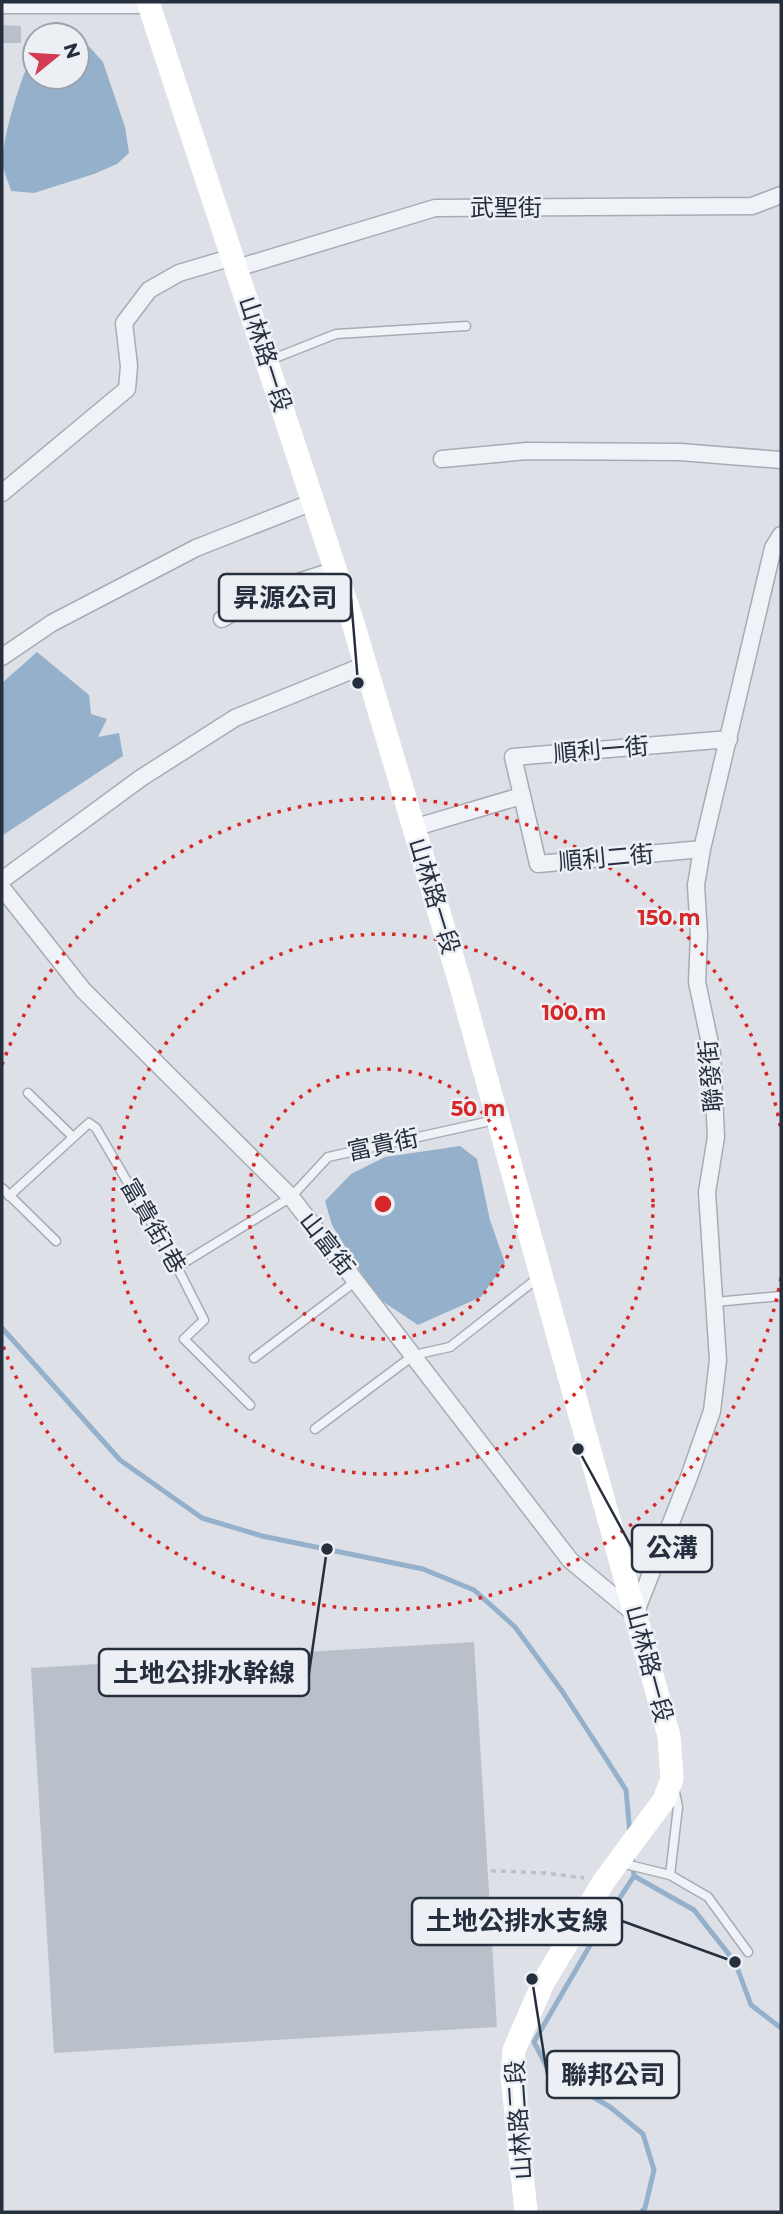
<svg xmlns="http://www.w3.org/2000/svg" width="783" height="2214" font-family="Montserrat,'Noto Sans TC',sans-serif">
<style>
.water{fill:#95b0ca}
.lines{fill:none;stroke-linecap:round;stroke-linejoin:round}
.stream{stroke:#95b0ca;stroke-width:5}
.building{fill:#bac0ca}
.service-casing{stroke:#a6acb4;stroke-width:11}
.minor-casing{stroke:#a6acb4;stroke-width:19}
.path{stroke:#bbbfc6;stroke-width:3.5;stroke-dasharray:5 5;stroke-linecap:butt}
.service{stroke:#eff2f6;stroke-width:8}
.minor{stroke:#eff2f6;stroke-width:16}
.secondary{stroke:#fff;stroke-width:23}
.ring{fill:none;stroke:#d62828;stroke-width:3.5;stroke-dasharray:3.5 7}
.labels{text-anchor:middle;stroke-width:5;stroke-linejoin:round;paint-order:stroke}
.street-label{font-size:24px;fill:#262f3e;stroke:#ecf0f5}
.centre{fill:#d62828;stroke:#ecf0f5;stroke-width:3.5}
.ring-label{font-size:21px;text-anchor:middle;font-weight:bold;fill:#d62828;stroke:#ecf0f5;stroke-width:5;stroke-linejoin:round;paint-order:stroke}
.leader{fill:none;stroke:#262f3e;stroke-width:2.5}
.callout-dot{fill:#262f3e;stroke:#ecf0f5;stroke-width:2.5}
.callout{fill:#ecf0f5;stroke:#262f3e;stroke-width:2.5}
.callout-label{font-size:26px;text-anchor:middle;font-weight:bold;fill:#262f3e}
</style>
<rect width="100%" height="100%" fill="#dde1e7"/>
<path class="water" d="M86,43L103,62L125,127L129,153L117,164L94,174L34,193L11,191C9,183 4,173 3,165C1,137 23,73 35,47V77H77V45Z
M37,652L89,695L91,714L107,719L98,737L119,733L123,756L3,835L2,683Z
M460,1146L477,1159L490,1220L505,1263L481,1297L418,1325L376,1297L332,1225L325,1201L351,1174L385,1157Z"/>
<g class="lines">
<path class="stream" d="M2,1328L120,1460L202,1518L262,1536L423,1569L474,1590L515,1627L562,1691L603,1754L626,1790L630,1834
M632,1854L634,1876L599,1930L534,2042L549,2071L610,2107L643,2134L654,2170L645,2208L641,2212
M634,1876L694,1910L735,1962L751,2005L781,2028"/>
</g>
<path class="building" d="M2,25L21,26V43H2Z
M474,1642L497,2027L54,2053L31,1668Z"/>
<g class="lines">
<defs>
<path id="service" d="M270,360L336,334L466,326
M28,1093L73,1137
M2,1188L56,1241
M9,1196L89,1123L96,1128L177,1267L204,1320L184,1339L250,1405
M177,1267L291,1197L328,1157L495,1120
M715,1302L781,1296
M254,1358L356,1281
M315,1429L414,1355L450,1347L539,1277
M621,1863L670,1875L708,1897L748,1952
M670,1875L678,1807L675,1792"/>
<path id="minor" d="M2,5H149
M237,268L435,208L752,206L781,195
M442,459L527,451L680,452L781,460
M2,493L127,389L129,366L124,323L149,290L179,273L233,257
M222,619L264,593L335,570
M2,657L52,623L196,548L313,502
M413,828L521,796
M702,849L538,864L513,757L729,739
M2,880L141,778L235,718L365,665
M2,888L83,990L291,1197L570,1560L635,1614L689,1477L712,1411L718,1360L707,1192L716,1137L712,1053L697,982L699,935L696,885L702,849L773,548L781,535"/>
</defs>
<use href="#service" class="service-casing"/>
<use href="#minor" class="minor-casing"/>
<path class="path" d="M458,1719L468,1848L473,1870L545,1873L584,1878"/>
<use href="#service" class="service"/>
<use href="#minor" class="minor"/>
<path class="secondary" d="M148,2L353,623L460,983L669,1736L672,1779L664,1800L604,1881L543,1983L514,2050L512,2075L526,2212"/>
</g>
<g class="ring">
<circle cx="383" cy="1204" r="135"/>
<circle cx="383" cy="1204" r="270"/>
<path d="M781 1278A405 405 0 0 1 2 1343M2 1065A405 405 0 0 1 781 1130"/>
</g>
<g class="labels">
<g class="street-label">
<text x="506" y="216">武聖街</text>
<text transform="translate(265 354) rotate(72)" y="8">山林路一段</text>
<text transform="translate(601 750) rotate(-5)" y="8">順利一街</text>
<text transform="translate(606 858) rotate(-5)" y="8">順利二街</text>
<text transform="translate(434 896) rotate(73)" y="8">山林路一段</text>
<text transform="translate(711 1076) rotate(-95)" y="8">聯發街</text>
<text transform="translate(383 1145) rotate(-12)" y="8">富貴街</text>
<text transform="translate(153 1226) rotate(60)" y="8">富貴街1巷</text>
<text transform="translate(327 1244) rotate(52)" y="8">山富街</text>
<text transform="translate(649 1664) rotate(75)" y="8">山林路一段</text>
<text transform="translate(519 2120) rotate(-94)" y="8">山林路二段</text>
</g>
</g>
<circle cx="383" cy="1204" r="10" class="centre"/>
<g class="ring-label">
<text x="669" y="925">150 m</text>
<text x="574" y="1020">100 m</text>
<text x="478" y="1116">50 m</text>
</g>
<path class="leader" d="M358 683L351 598M578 1449L632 1548M327 1549L309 1673M735 1962L622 1921M532 1979L547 2074"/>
<g class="callout-dot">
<circle cx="358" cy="683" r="7"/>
<circle cx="578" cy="1449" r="7"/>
<circle cx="327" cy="1549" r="7"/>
<circle cx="735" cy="1962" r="7"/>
<circle cx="532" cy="1979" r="7"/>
</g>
<g class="callout">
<rect x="219" y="574" width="132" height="47" rx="7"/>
<rect x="632" y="1525" width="80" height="47" rx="7"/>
<rect x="99" y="1649" width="210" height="47" rx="7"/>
<rect x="412" y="1898" width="210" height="47" rx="7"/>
<rect x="547" y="2051" width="132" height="47" rx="7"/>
</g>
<g class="callout-label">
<text x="285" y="607">昇源公司</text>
<text x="672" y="1557">公溝</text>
<text x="204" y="1682">土地公排水幹線</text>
<text x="517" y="1930">土地公排水支線</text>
<text x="613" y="2084">聯邦公司</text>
</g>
<rect width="783" height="2214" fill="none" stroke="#262f3e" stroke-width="7"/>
<g transform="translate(56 56) rotate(72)"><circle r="33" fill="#ecf0f5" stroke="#9da3ac" stroke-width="2"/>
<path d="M0-5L12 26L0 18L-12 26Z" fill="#d43a54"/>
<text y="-10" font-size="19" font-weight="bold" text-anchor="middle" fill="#262f3e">N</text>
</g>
</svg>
